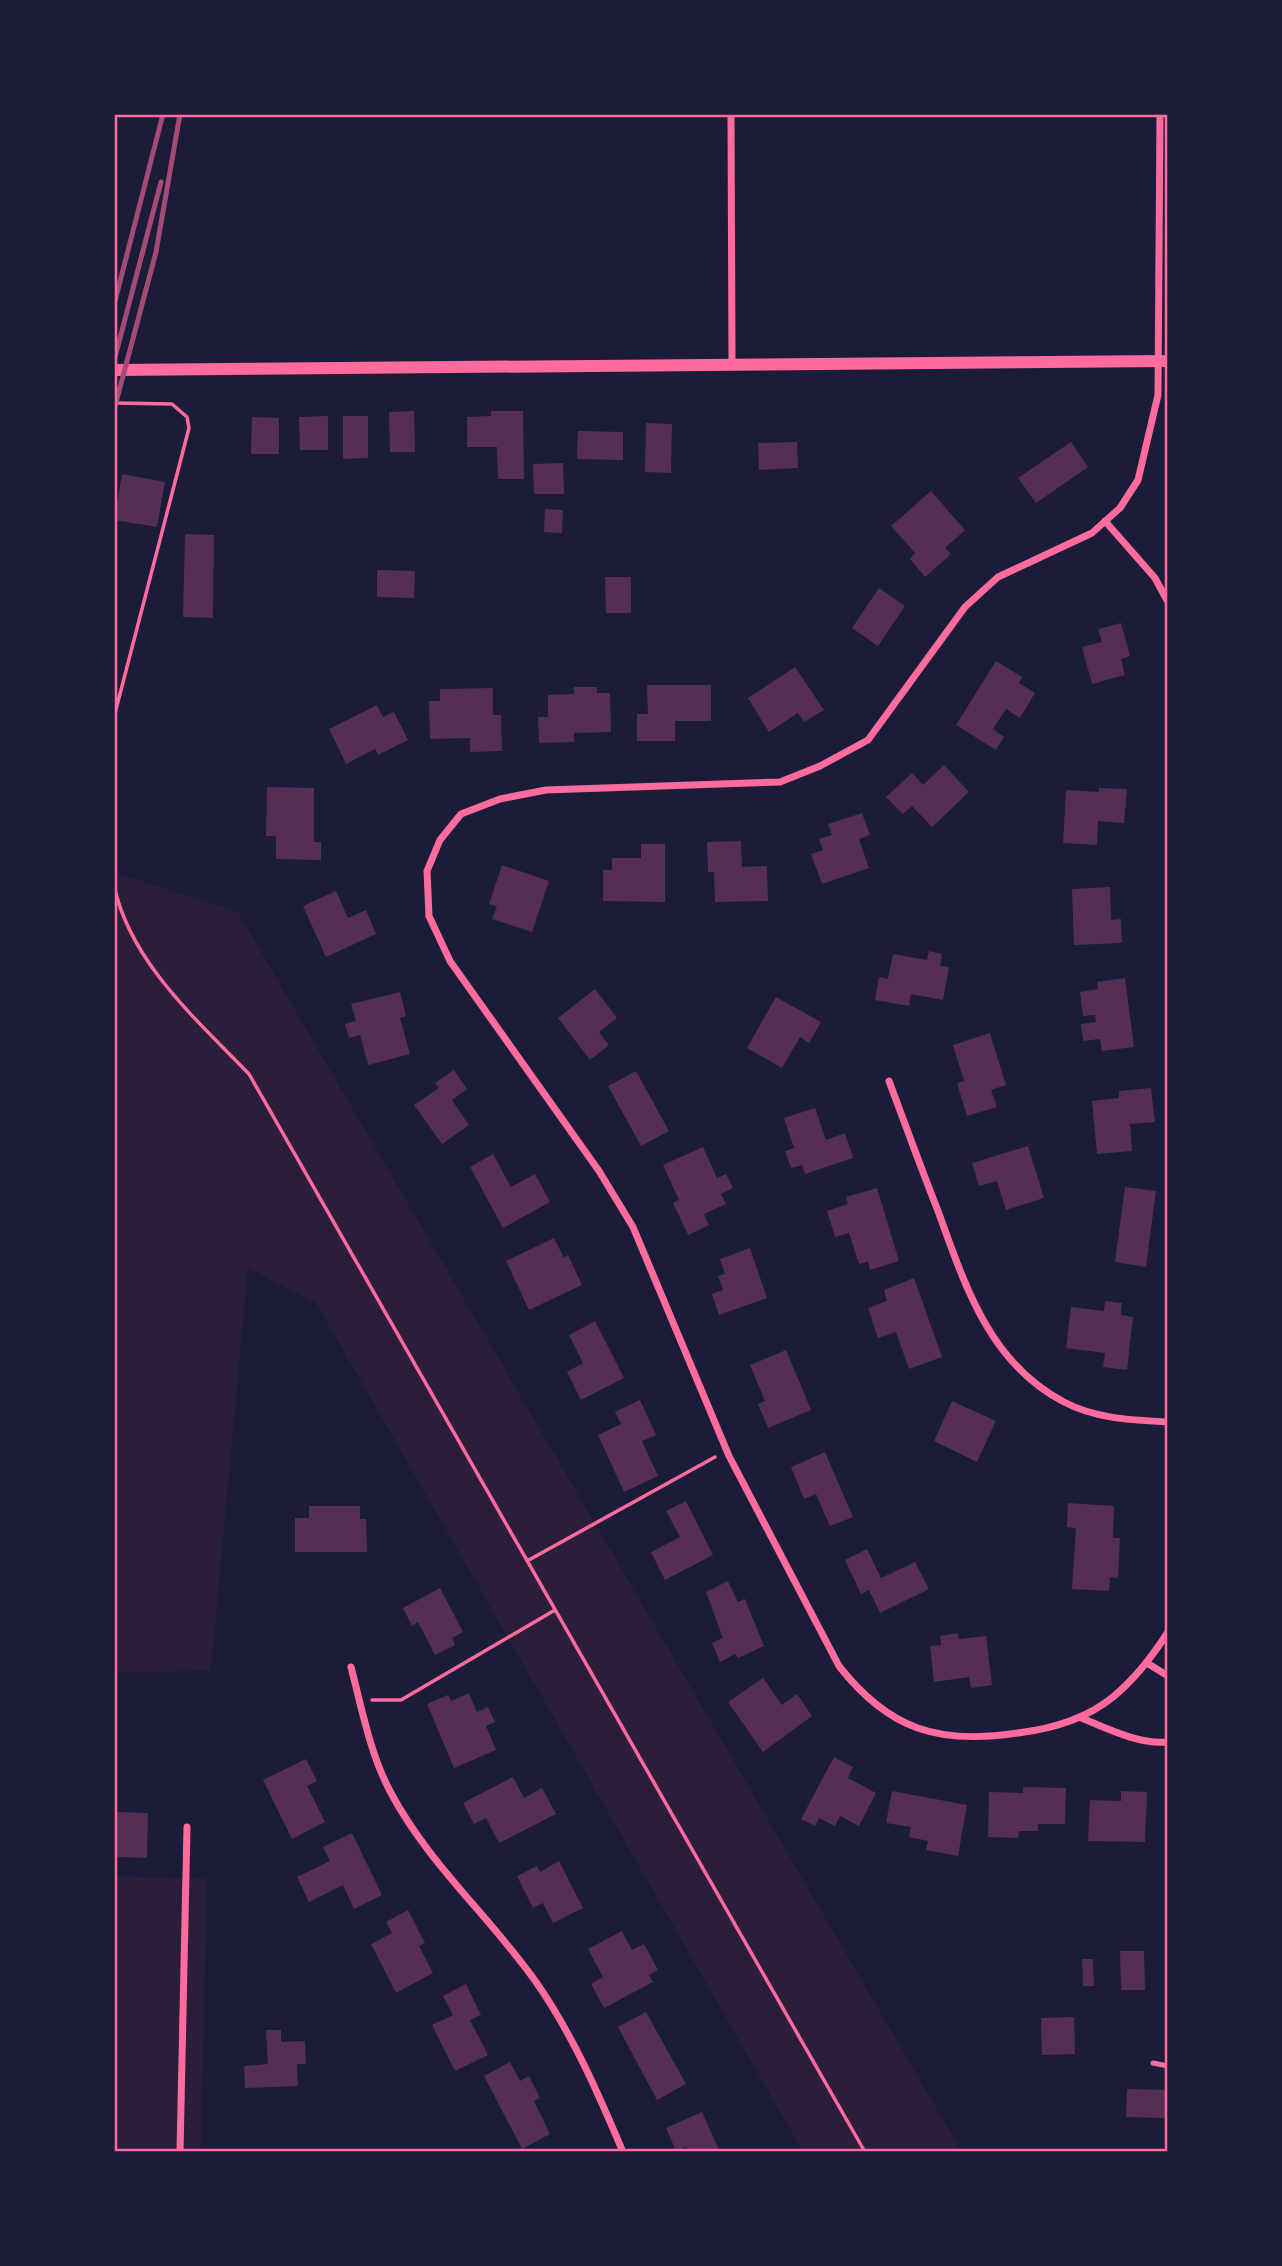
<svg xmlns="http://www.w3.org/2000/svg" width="1282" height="2266" font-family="'Zilla Slab',serif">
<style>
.green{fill:#2a1e3b}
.building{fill:#542f53}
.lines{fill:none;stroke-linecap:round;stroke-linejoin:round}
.path{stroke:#ff6b9d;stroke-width:3.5}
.service{stroke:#ff6b9d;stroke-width:5}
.minor{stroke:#ff6b9d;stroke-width:7}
.tertiary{stroke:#ff6b9d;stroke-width:12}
.rail{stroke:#a44b75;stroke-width:5}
.neatline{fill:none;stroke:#ff6b9d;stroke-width:2.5}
</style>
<rect width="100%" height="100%" fill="#1b1b3a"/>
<path class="green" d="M114,872L238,912L962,2152H803L316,1303L248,1268L211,1671L114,1672Z
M114,1876L207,1879L201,2152H114Z"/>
<path class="building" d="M414,411L415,452H390L389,412Z
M491,411H523L524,479H498L497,447H467V417L491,416Z
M328,416V450H300L299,417Z
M343,416H368V458L343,459Z
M252,417L279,418V454H251Z
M646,423L672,424L671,473L645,472Z
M578,431L623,432V460L577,459Z
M797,442L798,468L759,470L758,443Z
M1071,442L1088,467L1036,503L1018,478Z
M563,463L564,494H534L533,464Z
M122,474L165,482L157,527L114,520Z
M931,491L965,530L945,548L951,554L925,577L910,559L915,553L891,526Z
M545,509L563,510L562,533L544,532Z
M185,534L214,535L213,618L183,617Z
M377,570L415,571L414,598L377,597Z
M605,577H631V613H606Z
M879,588L905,606L878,646L852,628Z
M1121,623L1130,656L1121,659L1125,675L1092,684L1082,647L1102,642L1098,629Z
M996,661L1022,677L1019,683L1035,693L1020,718L1006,709L993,729L1004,737L996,750L956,725Z
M795,667L824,710L804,722L798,713L769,732L748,698Z
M647,685H711V721H675V741H637V714H648Z
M574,687H597V693H610L611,732L574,733V742L539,743L538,717H548V695L574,694Z
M493,688V715H501L502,751L470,752V738L430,739L429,701H440V689Z
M377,705L383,717L394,712L408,740L378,755L375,749L346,764L329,729Z
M944,765L969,792L932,827L912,806L903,814L886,797L912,773L923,785Z
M267,787L314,788V842H321V860L276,859V836H266Z
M1099,788L1127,789L1124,823L1098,821L1097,845L1063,843L1066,790L1099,792Z
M862,813L870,835L859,839L869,868L822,884L811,854L823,850L819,839L832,835L828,824Z
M741,841L742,867L767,866L768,901L715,902L714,872H708L707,842Z
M641,844H665V902L603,901V870H612V858H641Z
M502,865L549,881L532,932L492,919L497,906L489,904Z
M1110,887L1111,920L1121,919L1122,943L1074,945L1072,889Z
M336,891L348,918L366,910L376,934L326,957L303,906Z
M929,951L942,954L940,966L949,967L943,1000L911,994L909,1006L875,1000L879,977L888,979L893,954L927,960Z
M1125,978L1134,1047L1102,1051L1100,1039L1083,1041L1081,1024L1096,1022L1095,1015L1083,1016L1080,992L1098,989L1097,982Z
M595,989L617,1018L599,1032L609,1045L590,1060L558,1018Z
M400,992L406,1016L400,1018L410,1054L368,1065L360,1035L349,1038L345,1024L356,1021L351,1004Z
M776,997L821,1022L809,1043L800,1037L782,1068L747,1048Z
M990,1033L1006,1085L991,1090L997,1107L967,1116L957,1083L964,1081L953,1045Z
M454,1070L467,1089L452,1100L469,1125L442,1144L414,1105L439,1088L435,1083Z
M636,1071L669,1131L641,1146L608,1086Z
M1151,1088L1155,1122L1130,1124L1132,1151L1097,1154L1092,1101L1119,1098V1091Z
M815,1108L826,1140L845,1133L853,1158L805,1174L802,1165L791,1168L785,1151L794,1148L784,1118Z
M1028,1146L1044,1198L1006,1210L997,1181L979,1186L972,1163Z
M703,1147L717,1178L726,1174L733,1188L721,1194L726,1204L704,1214L709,1225L688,1235L673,1203L679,1200L663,1165Z
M493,1154L511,1187L535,1174L550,1202L503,1228L470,1167Z
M1125,1187L1156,1191L1146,1267L1115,1262Z
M877,1188L899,1261L870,1270L868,1262L859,1264L849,1233L835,1237L827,1211L848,1204L846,1197Z
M554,1238L564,1258L568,1255L582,1285L529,1310L506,1261Z
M750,1248L767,1298L719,1315L712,1294L723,1290L718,1276L725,1274L720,1259Z
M914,1278L942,1357L909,1369L896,1332L878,1338L868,1308L887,1301L884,1290Z
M1105,1301L1122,1303L1121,1315L1133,1317L1127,1370L1103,1367L1105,1353L1066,1348L1071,1307L1104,1311Z
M595,1321L624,1378L581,1400L567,1372L583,1363L569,1335Z
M786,1350L811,1410L768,1428L758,1404L765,1401L750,1365Z
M640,1400L656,1435L642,1441L658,1476L624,1492L598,1435L621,1424L615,1412Z
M952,1401L996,1421L977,1462L934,1441Z
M825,1452L853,1517L830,1526L816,1494L804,1499L791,1467Z
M686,1501L713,1555L665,1580L651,1552L680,1537L666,1511Z
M1068,1503L1114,1506L1113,1538H1120L1118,1578L1110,1577L1109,1591L1072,1589L1076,1528L1067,1527Z
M309,1506H360V1519H366L367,1552H295V1518H309Z
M867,1549L881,1578L915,1562L929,1589L880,1613L869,1590L861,1594L845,1560Z
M728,1581L738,1602L745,1599L764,1646L738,1658L735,1654L720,1662L712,1643L723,1638L706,1592Z
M440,1588L463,1632L452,1638L455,1645L435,1655L418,1622L412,1626L403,1608Z
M958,1633L959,1639L986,1636L992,1685L971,1688L969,1677L934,1682L930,1646L941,1645L940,1636Z
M763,1678L782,1705L797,1694L812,1716L763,1752L728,1702Z
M469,1693L477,1712L488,1707L495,1722L486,1726L496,1750L454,1768L427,1704L448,1695L451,1701Z
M834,1757L853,1767L848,1778L876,1793L859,1826L840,1816L835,1826L819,1818L815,1826L801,1819Z
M306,1759L317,1781L307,1786L325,1822L292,1839L263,1780Z
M513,1777L524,1798L542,1788L556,1814L499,1843L486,1818L474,1824L463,1803Z
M1023,1787L1066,1788L1065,1824H1038V1831H1019L1018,1838L988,1837L989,1792L1023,1793Z
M892,1791L967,1805L958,1856L926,1850L928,1841L909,1837L911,1827L886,1823Z
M1121,1791L1147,1792L1145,1842L1088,1841L1090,1800L1121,1801Z
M117,1812L148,1813L147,1858L115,1857Z
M352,1833L382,1895L354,1909L343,1885L309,1902L297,1877L330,1861L323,1847Z
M559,1861L583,1908L553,1923L543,1903L533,1908L517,1876L537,1866L540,1872Z
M408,1910L425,1943L419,1946L433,1973L396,1993L371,1944L392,1933L386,1922Z
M622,1931L632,1950L644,1944L658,1970L649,1975L653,1982L604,2008L591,1984L603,1977L588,1949Z
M1120,1951H1144L1145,1990H1121Z
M1082,1959H1093L1094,1986H1083Z
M466,1984L481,2015L470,2020L488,2055L455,2071L432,2025L453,2015L443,1996Z
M646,2012L686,2084L657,2100L618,2027Z
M1074,2017L1075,2054L1042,2055L1041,2018Z
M266,2030H281V2042L305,2041L306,2064H297L298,2086L245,2088L244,2066L268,2064Z
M510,2062L520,2081L529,2076L540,2098L534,2101L550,2134L522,2149L484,2076Z
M1127,2089L1168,2090V2131H1165V2118L1126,2117Z
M702,2112L720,2152H688L686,2147L676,2151L666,2128Z"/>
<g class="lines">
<path class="path" d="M114,403L172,404L187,417L189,428L114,717
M114,886C131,963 197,1020 249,1074L865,2152
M527,1561L715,1457
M372,1700H401L555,1610"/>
<path class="service" d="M1153,2063L1168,2066"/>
<path class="minor" d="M731,114L732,364
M1160,114L1158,395L1138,480L1120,508L1092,533L998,577L965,607L868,740L820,766L780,782L546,790L500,799L461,814L440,840L427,871L429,916L450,961L599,1171L633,1227L729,1456L839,1666C889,1730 939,1745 1018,1733C1051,1729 1087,1718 1113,1697C1136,1678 1152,1657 1168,1632
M1105,521L1155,578L1168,602
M889,1081C905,1124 921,1168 938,1211C965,1285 989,1363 1064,1402C1096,1419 1133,1420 1168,1422
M1147,1663L1168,1676
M351,1667C362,1709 370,1754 391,1793C428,1863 491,1918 536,1982C573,2035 598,2093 623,2152
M1079,1717C1106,1728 1139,1745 1168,1742
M180,2152L187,1827"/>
<path class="tertiary" d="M114,370L1168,361"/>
<path class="rail" d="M114,305L163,114
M114,361L161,182
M114,410L156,252L180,114"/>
</g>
<rect width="1282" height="2266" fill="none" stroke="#1b1b3a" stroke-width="231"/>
<rect x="116" y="116" width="1050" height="2034" class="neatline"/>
</svg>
